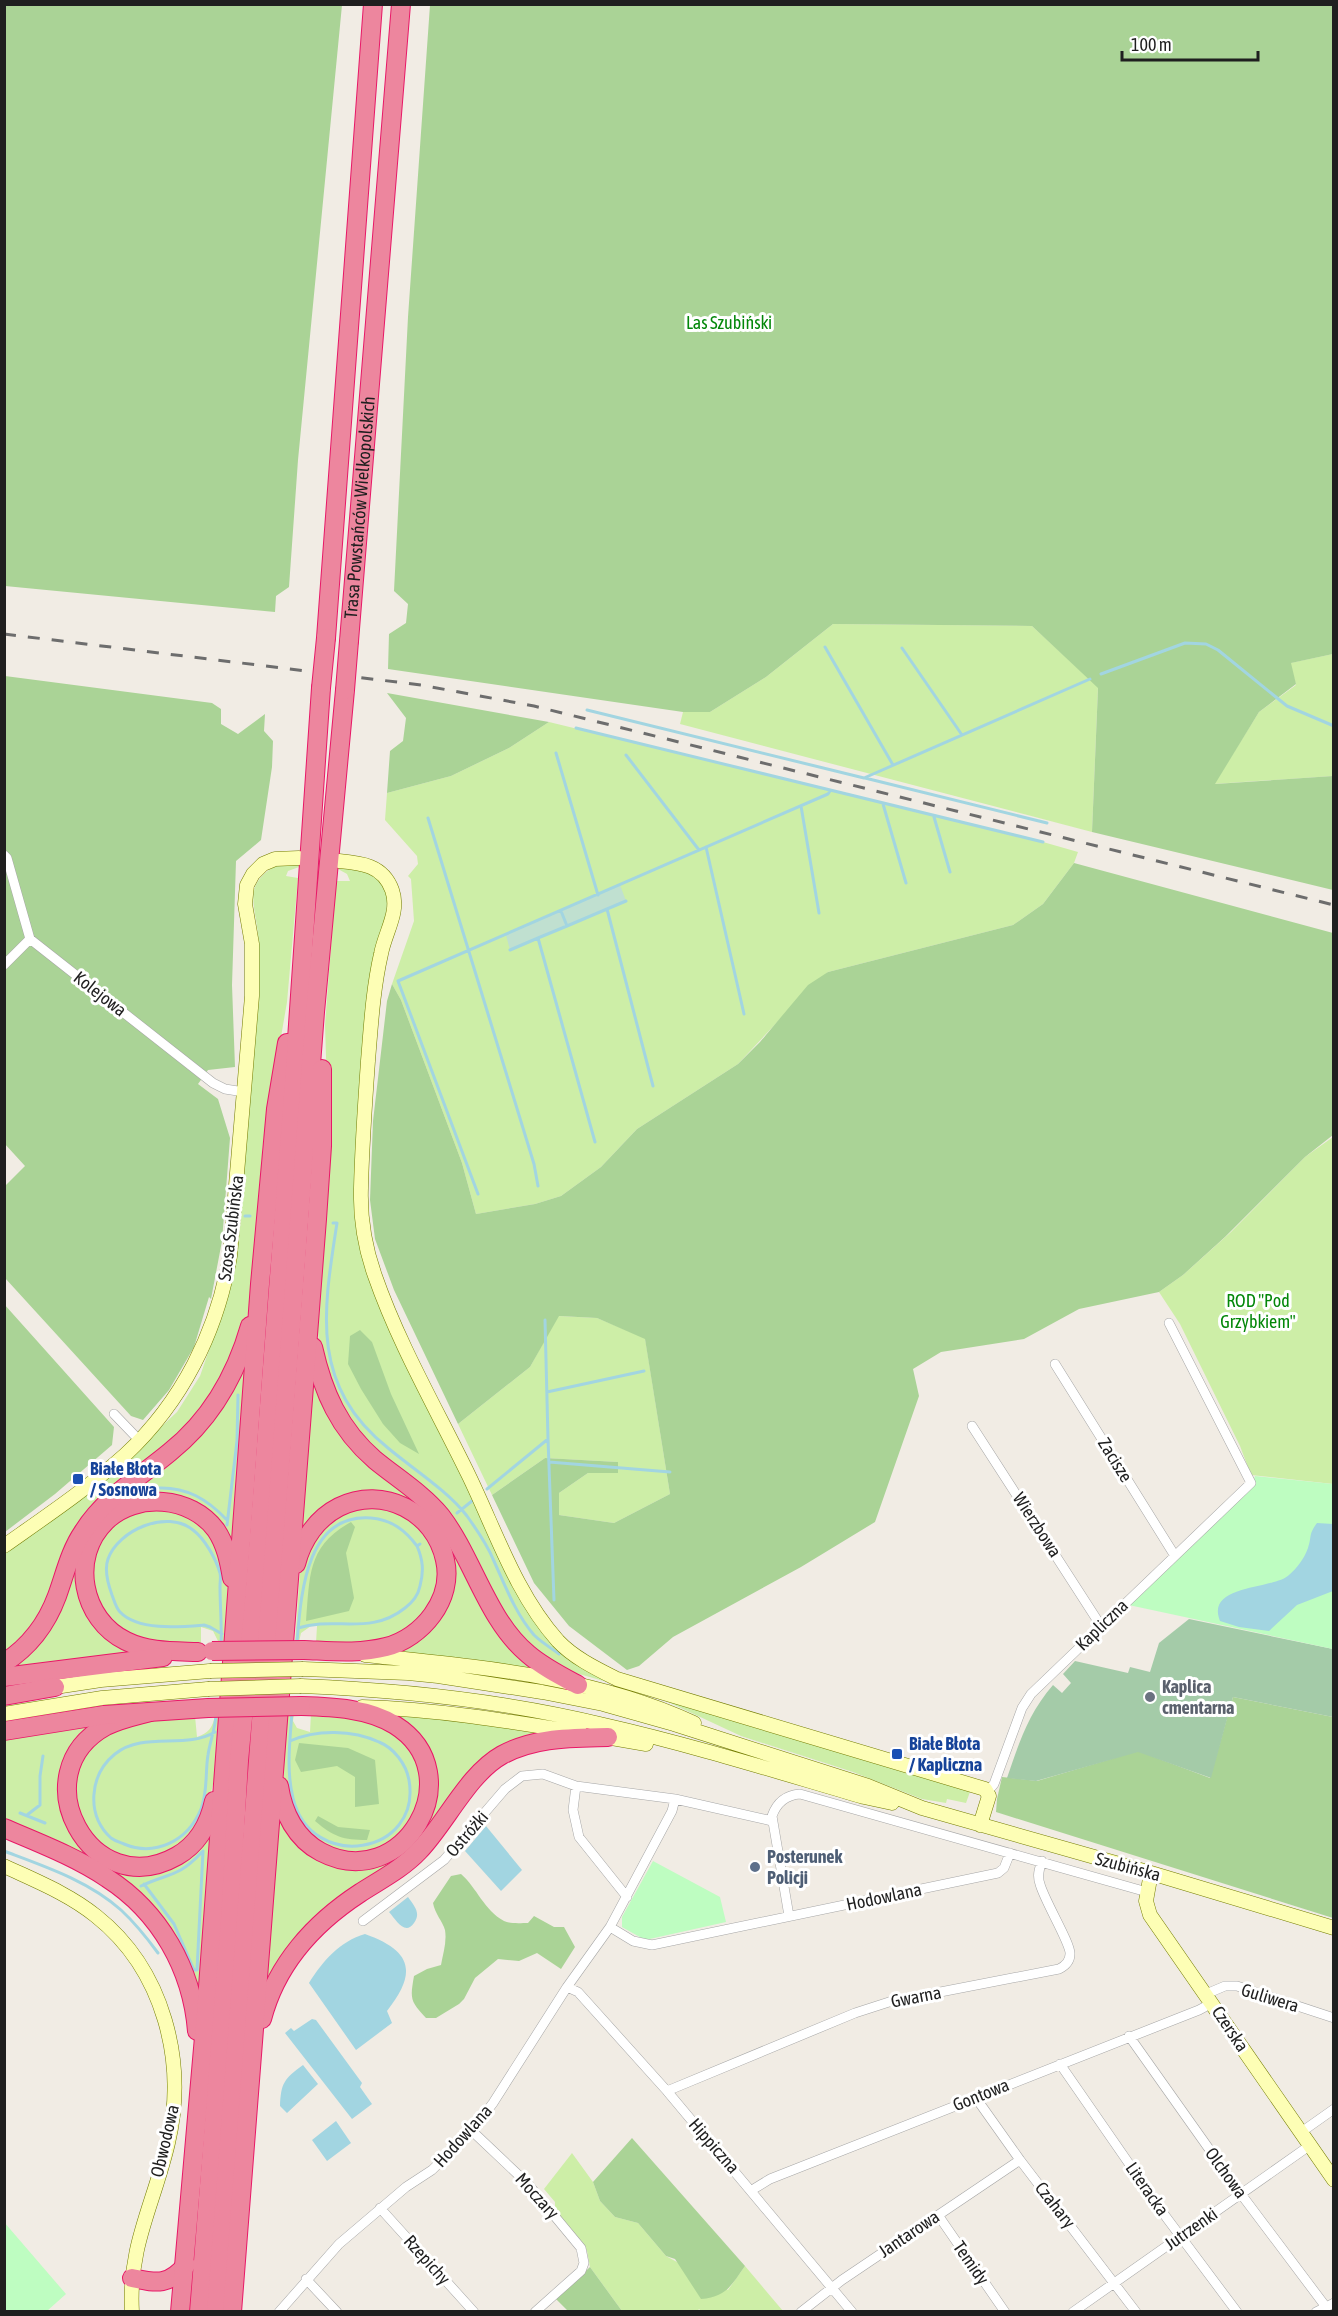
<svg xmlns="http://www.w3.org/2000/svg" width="1338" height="2316" font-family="'Asap Condensed',sans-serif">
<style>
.grass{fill:#cdeea7}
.forest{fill:#aad396}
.wetland{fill:#c0e0d0}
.cemetery{fill:#a4cba8}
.park{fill:#befdc1}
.water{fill:#a2d5e1}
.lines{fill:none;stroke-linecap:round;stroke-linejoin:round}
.stream{stroke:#a2d5e1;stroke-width:3}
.street-casing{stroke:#a6a6a6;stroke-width:10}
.secondary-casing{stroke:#737c00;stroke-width:15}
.highway-casing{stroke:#e81867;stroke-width:20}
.street{stroke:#fff;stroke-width:9}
.secondary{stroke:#fdfeb5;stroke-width:14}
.highway{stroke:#ed869e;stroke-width:18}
.rail{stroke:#6d6d6d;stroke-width:3;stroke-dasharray:12 12;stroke-linecap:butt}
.secondary-bridge-casing{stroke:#737c00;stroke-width:15;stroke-linecap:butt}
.highway-bridge-casing{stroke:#e81867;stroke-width:20;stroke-linecap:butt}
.secondary-bridge{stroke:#fdfeb5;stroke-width:14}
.highway-bridge{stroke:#ed869e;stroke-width:18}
.transit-dot{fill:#1a4fb4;stroke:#fff;stroke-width:2}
.worship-dot{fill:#6b7280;stroke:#fff;stroke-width:2}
.service-dot{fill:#5c6f8a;stroke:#fff;stroke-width:2}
.labels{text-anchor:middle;stroke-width:6;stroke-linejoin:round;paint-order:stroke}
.park-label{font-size:18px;fill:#038709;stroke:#fff}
.street-label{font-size:18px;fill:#1f1f1f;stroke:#fff}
.transit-label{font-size:18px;font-weight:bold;fill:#164399;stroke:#fff;text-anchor:start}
.worship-label{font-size:18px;font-weight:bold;fill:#5b616d;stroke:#fff;text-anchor:start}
.service-label{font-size:18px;font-weight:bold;fill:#4e5e75;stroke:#fff;text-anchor:start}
</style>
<rect width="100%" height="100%" fill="#f1ece4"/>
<path class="grass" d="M833,624L1032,626L1098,687L1092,832L680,724L683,712H710L766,677Z
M1333,654V776L1214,784L1259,712L1296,685L1290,663Z
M549,722L1043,842L1078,852L1074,863L1043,904L1013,925L828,972L782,1017L738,1064L637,1129L601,1167L561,1196L535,1204L476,1214L462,1163L401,1000L392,984L414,921L411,879L408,876L418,864L417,856L385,820L387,793L451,776L509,748Z
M280,863L299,865V867L288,871L286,876L298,878L287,1002L263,1142L252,1294L245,1327L233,1361L191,1425L132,1473L42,1615L5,1659L4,1553L146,1441L177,1412L200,1376L215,1333L240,1214L259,967C259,957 259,945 258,934C254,899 243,884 280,863Z
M338,865C403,873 389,903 376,952L360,1245L524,1605L578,1665L971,1789L966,1803L947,1799L946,1803L922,1799L853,1772L741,1736L653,1695L572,1672L554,1663L516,1635L457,1531L378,1454L355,1429L342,1410L319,1344L317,1320L327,1087L325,1025L336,881H350L347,874L338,869Z
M1333,1137V1484L1251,1475L1240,1446L1180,1324L1159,1292L1183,1275L1231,1232L1305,1157Z
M558,1316L597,1318L645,1338L670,1494L614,1523L559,1515V1493L588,1473H617L618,1462L545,1458L492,1495L458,1424L530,1367Z
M251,1344L235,1560L199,1508L108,1513L79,1585L140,1652L5,1673L86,1534L148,1475Z
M312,1366L320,1390L420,1501L545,1674L471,1659L388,1651L436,1619L442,1535L374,1492L298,1546Z
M366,1504L403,1511L430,1537L441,1573L430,1609L402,1634L354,1645L316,1643L317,1626H311L301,1633L299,1642H295L300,1572L309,1546L331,1518Z
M137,1510H177L211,1532L228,1584L225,1643H219L213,1631L201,1627V1644L139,1642L105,1620L89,1569L104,1532Z
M311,1713L375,1721L411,1746L422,1774L417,1817L385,1848L342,1854L304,1832L284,1783L283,1763L287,1714H294L293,1721L297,1728L310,1732Z
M385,1714L417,1715L547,1732L518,1740L410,1853L342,1899L261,2007L278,1800L302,1845L388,1859L434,1786Z
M215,1715H220L216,1771L206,1814L178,1850L135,1861L95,1843L73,1805L79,1761L111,1730L141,1720L195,1716L197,1737C208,1733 213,1728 215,1715Z
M102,1723L78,1742L70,1829L146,1871L215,1818L199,2011L158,1916L5,1822V1737Z
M572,2153L593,2182L600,2201L615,2217L638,2223L666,2256L728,2290L745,2266L783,2311L702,2312L699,2309L697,2312L622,2311L590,2267L587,2251L581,2241L555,2210V2202L544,2189Z"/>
<path class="forest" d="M4,5H342L298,460L289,587L276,596L275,612L5,586Z
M430,5H1333V654L1291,663L1296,684L1259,712L1215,784L1333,776V890L1092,832L1098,688L1032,626L833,624L766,677L710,712H683L388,669L389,634L406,623L408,604L394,591L408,317Z
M5,676L212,703L221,709V724L238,734L265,714L264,731L273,741L272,767L261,840L236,861L232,985L235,1067L208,1070L198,1084L218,1099L230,1138L222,1241L211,1299L209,1297L194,1347L169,1390L143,1420L131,1416L5,1278V1186L25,1166L4,1143Z
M387,693L549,722L509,748L451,776L387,793L390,751L403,741L406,718Z
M1074,863L1333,933V1135L1305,1157L1225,1237L1183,1275L1159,1292L1079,1309L1024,1339L941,1352L913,1369L919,1396L875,1522L801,1567L673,1637L639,1666L627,1670L569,1626L534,1583L492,1495L545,1458L618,1462V1473H588L559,1493V1515L614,1523L670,1494L645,1339L597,1318L559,1316L530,1367L458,1424L394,1290L375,1239L370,1200L373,1121L387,1001L392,984L401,1000L462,1163L476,1214L535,1204L561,1196L601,1167L637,1129L738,1064L760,1042L808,985L828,972L1013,925L1043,904Z
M4,1304L114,1427L112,1445L55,1494L5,1532Z
M360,1330L372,1342L391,1394L419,1454L400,1443L383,1424L361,1389L348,1364L350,1336Z
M351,1522L355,1527L346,1553L354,1598L349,1611L306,1621C310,1576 307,1546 351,1522Z
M1233,1697L1333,1717V1918L996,1812L997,1799L1002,1777L1037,1781L1138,1751L1210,1778Z
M299,1743L348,1748L375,1760L379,1804L355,1807V1777L337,1766L301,1772L295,1760Z
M318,1816L338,1827L370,1830L367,1840C343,1840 334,1837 315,1821Z
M461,1874C477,1888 484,1910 504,1921C510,1924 521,1923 528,1923L534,1916L554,1927H564L575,1947L561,1969L537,1953L519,1961L498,1959L475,1978L464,1999L459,2004L436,2018H426C410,2001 410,1999 414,1976L427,1969L441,1965C443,1954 447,1942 445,1930C443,1922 435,1914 433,1903L451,1876Z
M632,2138L745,2266C731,2286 726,2297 701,2299L675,2259L666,2256L638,2223L615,2217L600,2201L593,2182Z
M590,2267L622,2311H568L556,2299Z"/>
<path class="wetland" d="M620,885L626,901L510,950L506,935Z"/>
<path class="cemetery" d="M1189,1619L1333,1649V1717L1233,1697L1211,1778L1138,1752L1036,1781L1007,1778C1019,1743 1028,1714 1053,1685L1062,1693L1071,1683L1063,1674L1075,1661L1128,1673L1130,1667L1150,1672L1159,1643Z"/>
<path class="park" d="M1255,1476L1333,1484V1649L1124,1604L1252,1485Z
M653,1861L720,1897L726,1922L645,1940L622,1927V1917Z
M4,2222L66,2294L47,2311H5Z"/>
<path class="water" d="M1317,1523L1333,1524V1591L1297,1605L1269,1631L1239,1627L1220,1621C1205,1584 1273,1590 1289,1575C1297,1568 1304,1559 1308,1548C1312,1537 1308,1535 1317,1523Z
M486,1826L522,1870L501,1891L465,1851Z
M408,1897C415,1907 421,1913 414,1923C405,1936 396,1920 389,1912Z
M365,1934C413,1951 417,1973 387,2011L392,2023L356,2050L309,1983C322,1962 340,1941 365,1934Z
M312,2019L316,2020L362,2083L360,2087L372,2104L352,2119L285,2033L291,2028L294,2031Z
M303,2065L318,2084L287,2113L280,2106C281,2083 284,2079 303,2065Z
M336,2121L351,2143L327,2161L312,2140Z"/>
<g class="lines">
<path class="stream" d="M825,647L893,765
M902,648L962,735
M1101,674L1185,643L1206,644L1218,650L1287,706L1334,726
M587,710L864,778L1090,679
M576,728L1043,842
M556,753L598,895
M626,755L699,850
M865,778L1047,823
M883,804L906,883
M801,806L819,913
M934,817L950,872
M428,818L534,1164L538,1186
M706,847L744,1014
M607,909L626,901
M561,911L567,926L607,909L653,1086
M567,926L538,938L595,1142
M510,950L538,938
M478,1194L398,981L828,794L830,791
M245,1216H250
M333,1223H337C323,1313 310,1385 388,1448C413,1469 448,1491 467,1516C477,1530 487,1544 493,1559C505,1585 515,1613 534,1635C541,1642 551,1648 559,1654
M547,1392L644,1371
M548,1439L554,1600
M549,1462L670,1472
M158,1488C187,1487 207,1499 227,1520
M487,1489L548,1439L545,1320
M457,1513L472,1501
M227,1525L237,1441L238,1395
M298,1628C335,1616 370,1636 405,1608C413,1602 418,1596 420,1586C424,1571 423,1560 417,1546L420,1544
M297,1642C301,1596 305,1513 371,1518C392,1520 405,1530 417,1546
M221,1646C222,1626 220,1606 220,1586C220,1582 221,1577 220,1573C216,1559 205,1539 193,1530C167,1509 118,1530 108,1559C104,1570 108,1584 112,1595C114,1600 116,1608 120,1612C138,1631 180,1627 204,1625L210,1627L222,1634
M215,1732C185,1750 144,1731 115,1754C89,1775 86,1815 111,1838C115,1841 119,1842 124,1844C155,1857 188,1841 201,1809C208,1791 205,1773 208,1755C210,1741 215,1730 216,1715
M290,1741C317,1729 353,1730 379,1742C394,1748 406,1764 409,1780C422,1855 311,1873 293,1798C286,1770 290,1740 292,1712
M20,1813L45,1823
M27,1815L40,1805V1776L43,1756
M4,1851C44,1866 89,1881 121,1910C135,1923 147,1938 158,1953
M144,1884L174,1924L194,1970H197L203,1851
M141,1886C168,1873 178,1878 202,1852"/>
<defs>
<path id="street" d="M4,855L7,858L30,939L213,1083L225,1089L244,1092
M4,965L30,939
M1055,1364L1175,1556
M114,1414L139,1440
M972,1426L1101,1626
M988,1791L994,1784L1022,1708L1031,1694L1251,1483L1169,1323
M627,1897L579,1837L573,1810L576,1786L675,1799L772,1821
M789,1916L772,1816C777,1802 786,1795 800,1794L1147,1892
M363,1921L444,1860L505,1789L522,1776L543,1774L576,1786
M610,1927L633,1941L652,1945L998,1873L1004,1868L1010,1853
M567,1987L578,1992L667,2091L852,2312
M1206,1994L1225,1986H1237L1334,2018
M1129,2036L1241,2194L1326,2307
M1060,2064L1166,2217L1237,2312
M667,2091L855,2013L889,2002L1059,1969C1065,1966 1070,1961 1070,1954C1071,1944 1044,1900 1040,1884C1037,1876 1039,1869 1042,1861
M976,2098L1020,2160L1136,2312
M472,2131L528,2184L581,2248L584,2263L581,2271L535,2312
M1300,2133L1334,2109
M752,2190L770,2179L1199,2010L1212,2003
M380,2208L474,2312
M938,2215L1005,2312
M306,2279L337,2312
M279,2312L339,2244L406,2187L432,2170L472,2131L493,2103L567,1987L610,1927L672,1811L675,1799
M801,2312L842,2280L1020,2160
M1073,2312L1309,2146
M1316,2312L1334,2303"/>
<path id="secondary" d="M339,861C361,863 383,865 392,890C400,912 385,932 381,954C373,989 371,1025 368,1061C365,1103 362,1146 361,1188C360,1217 365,1248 375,1276C399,1345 437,1410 469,1476C496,1532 516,1594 558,1641C574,1658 597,1669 617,1679L985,1789L989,1796L980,1825
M4,1546C45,1517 88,1488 125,1455C182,1402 217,1332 230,1256L252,996V944L245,904L247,885L253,874L263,864L275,859L299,858
M365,1655C478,1667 590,1675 694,1723
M303,1669L408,1673L438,1676L542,1692L603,1704L674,1724L868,1786L922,1808L1151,1873L1334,1928
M301,1686C403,1690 505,1701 604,1725C692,1745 778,1772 864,1797L892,1803
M55,1687L101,1680L210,1671
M362,1707C435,1709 508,1721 581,1733
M4,1714L102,1698L208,1689
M600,1736L646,1744
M4,1866C36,1881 69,1894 96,1916C164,1970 187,2062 168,2143C154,2204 128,2246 132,2312
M1151,1873L1146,1901L1150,1915L1334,2180"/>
<g id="highway">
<path d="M326,638L373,4"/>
<path id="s1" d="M349,641L401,4"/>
<path d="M313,1347C323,1392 339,1429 375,1460C397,1478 423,1494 441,1516C473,1558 487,1620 528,1654C543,1667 561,1676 578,1685"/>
<path d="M296,1564C302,1540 317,1518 339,1507C383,1485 435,1512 445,1560C454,1599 422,1638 386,1647C359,1654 331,1651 304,1650"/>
<path d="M198,1652C174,1651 148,1652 126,1641C82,1620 69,1557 106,1521C136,1492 191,1496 216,1530C226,1545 229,1561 232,1578"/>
<path d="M4,1663C29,1647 47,1623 57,1596C65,1574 70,1551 83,1532C104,1498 140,1477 170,1452C210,1420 236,1375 250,1326"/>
<path d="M4,1677L163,1657"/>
<path d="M4,1696L55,1687"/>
<path d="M150,1712C135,1716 120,1719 106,1726C20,1773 91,1905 177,1856C198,1844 209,1824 214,1801"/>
<path d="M4,1731L104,1715L208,1708"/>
<path d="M279,1786C283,1813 296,1839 321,1852C403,1895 473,1774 395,1725C368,1708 332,1707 301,1706"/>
<path d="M4,1828C39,1843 76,1857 107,1878C160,1912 192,1969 197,2031"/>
<path d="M262,2019C276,1965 314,1923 360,1893C380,1880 402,1869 419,1851C446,1823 468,1774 502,1755C535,1737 571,1738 608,1737"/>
<path d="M132,2278C157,2283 168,2286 186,2265"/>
<path d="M180,2312L206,2014L260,1284L276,1109L287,1043"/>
<path d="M199,2312L230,1920L239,1761L253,1612L294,1083L321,688"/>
<path d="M216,2312L315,1012L345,690"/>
<path d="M232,2312L317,1219L322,1146V1069"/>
</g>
</defs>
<use href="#street" class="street-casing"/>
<use href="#secondary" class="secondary-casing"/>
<use href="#highway" class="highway-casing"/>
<use href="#street" class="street"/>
<use href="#secondary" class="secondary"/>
<use href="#highway" class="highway"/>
<path class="rail" d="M4,634L421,685L534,706L1334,905"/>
<defs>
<path id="secondary-bridge" d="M210,1671L303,1669
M208,1689L301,1686"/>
<path id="highway-bridge" d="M321,688L326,638
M345,690L349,641
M212,1651L304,1650
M208,1708L301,1706"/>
</defs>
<use href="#secondary-bridge" class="secondary-bridge-casing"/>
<use href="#highway-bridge" class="highway-bridge-casing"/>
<use href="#secondary-bridge" class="secondary-bridge"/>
<use href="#highway-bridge" class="highway-bridge"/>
</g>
<g class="transit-dot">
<rect x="72" y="1473" width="12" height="12" rx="3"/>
<rect x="891" y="1748" width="12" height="12" rx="3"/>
</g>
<circle class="worship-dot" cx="1150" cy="1697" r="6"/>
<circle class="service-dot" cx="755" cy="1867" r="6"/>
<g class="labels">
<g class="park-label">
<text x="729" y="329">Las Szubiński</text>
<text x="1258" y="1307">ROD "Pod<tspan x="1258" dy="21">Grzybkiem"</tspan></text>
</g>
<g class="street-label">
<text dy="6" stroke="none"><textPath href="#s1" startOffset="134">Trasa Powstańców Wielkopolskich</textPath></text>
<text transform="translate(100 994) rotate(38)" y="6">Kolejowa</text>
<text transform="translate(231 1228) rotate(-83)" y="6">Szosa Szubińska</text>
<text transform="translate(1115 1460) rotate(58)" y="6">Zacisze</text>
<text transform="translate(1037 1525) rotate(57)" y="6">Wierzbowa</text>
<text transform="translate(1102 1625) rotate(-44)" y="6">Kapliczna</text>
<text transform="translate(467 1834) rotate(-49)" y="6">Ostróżki</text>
<text transform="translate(1128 1867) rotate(15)" y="6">Szubińska</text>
<text transform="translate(884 1897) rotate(-12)" y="6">Hodowlana</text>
<text transform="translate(916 1997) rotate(-11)" y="6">Gwarna</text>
<text transform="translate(1270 1998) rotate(17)" y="6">Guliwera</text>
<text transform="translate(1230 2029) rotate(56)" y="6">Czerska</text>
<text transform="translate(981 2095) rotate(-22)" y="6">Gontowa</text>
<text transform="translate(463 2136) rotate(-48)" y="6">Hodowlana</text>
<text transform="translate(165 2141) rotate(-77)" y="6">Obwodowa</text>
<text transform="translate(714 2146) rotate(49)" y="6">Hippiczna</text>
<text transform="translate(1226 2173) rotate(54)" y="6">Olchowa</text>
<text transform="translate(1147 2189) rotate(55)" y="6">Literacka</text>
<text transform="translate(537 2196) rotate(48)" y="6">Moczary</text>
<text transform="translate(1055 2205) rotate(52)" y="6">Czahary</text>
<text transform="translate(1191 2229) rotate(-35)" y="6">Jutrzenki</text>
<text transform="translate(909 2234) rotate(-34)" y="6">Jantarowa</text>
<text transform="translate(427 2260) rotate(48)" y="6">Rzepichy</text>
<text transform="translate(971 2263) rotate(55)" y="6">Temidy</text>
</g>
<g class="transit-label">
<text x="90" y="1475">Białe Błota<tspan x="90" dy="21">/ Sosnowa</tspan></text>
<text x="909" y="1750">Białe Błota<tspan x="909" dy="21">/ Kapliczna</tspan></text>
</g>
<g class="worship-label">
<text x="1162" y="1693">Kaplica<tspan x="1162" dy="21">cmentarna</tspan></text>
</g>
<g class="service-label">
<text x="767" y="1863">Posterunek<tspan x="767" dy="21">Policji</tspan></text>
</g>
</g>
<rect width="1338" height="2316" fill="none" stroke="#1f1f1f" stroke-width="12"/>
<path d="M1122 51v9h136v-9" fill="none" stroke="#1f1f1f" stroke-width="3"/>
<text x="1131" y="51" font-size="18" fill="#1f1f1f" stroke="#ffffff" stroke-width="4.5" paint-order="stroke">100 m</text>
</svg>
